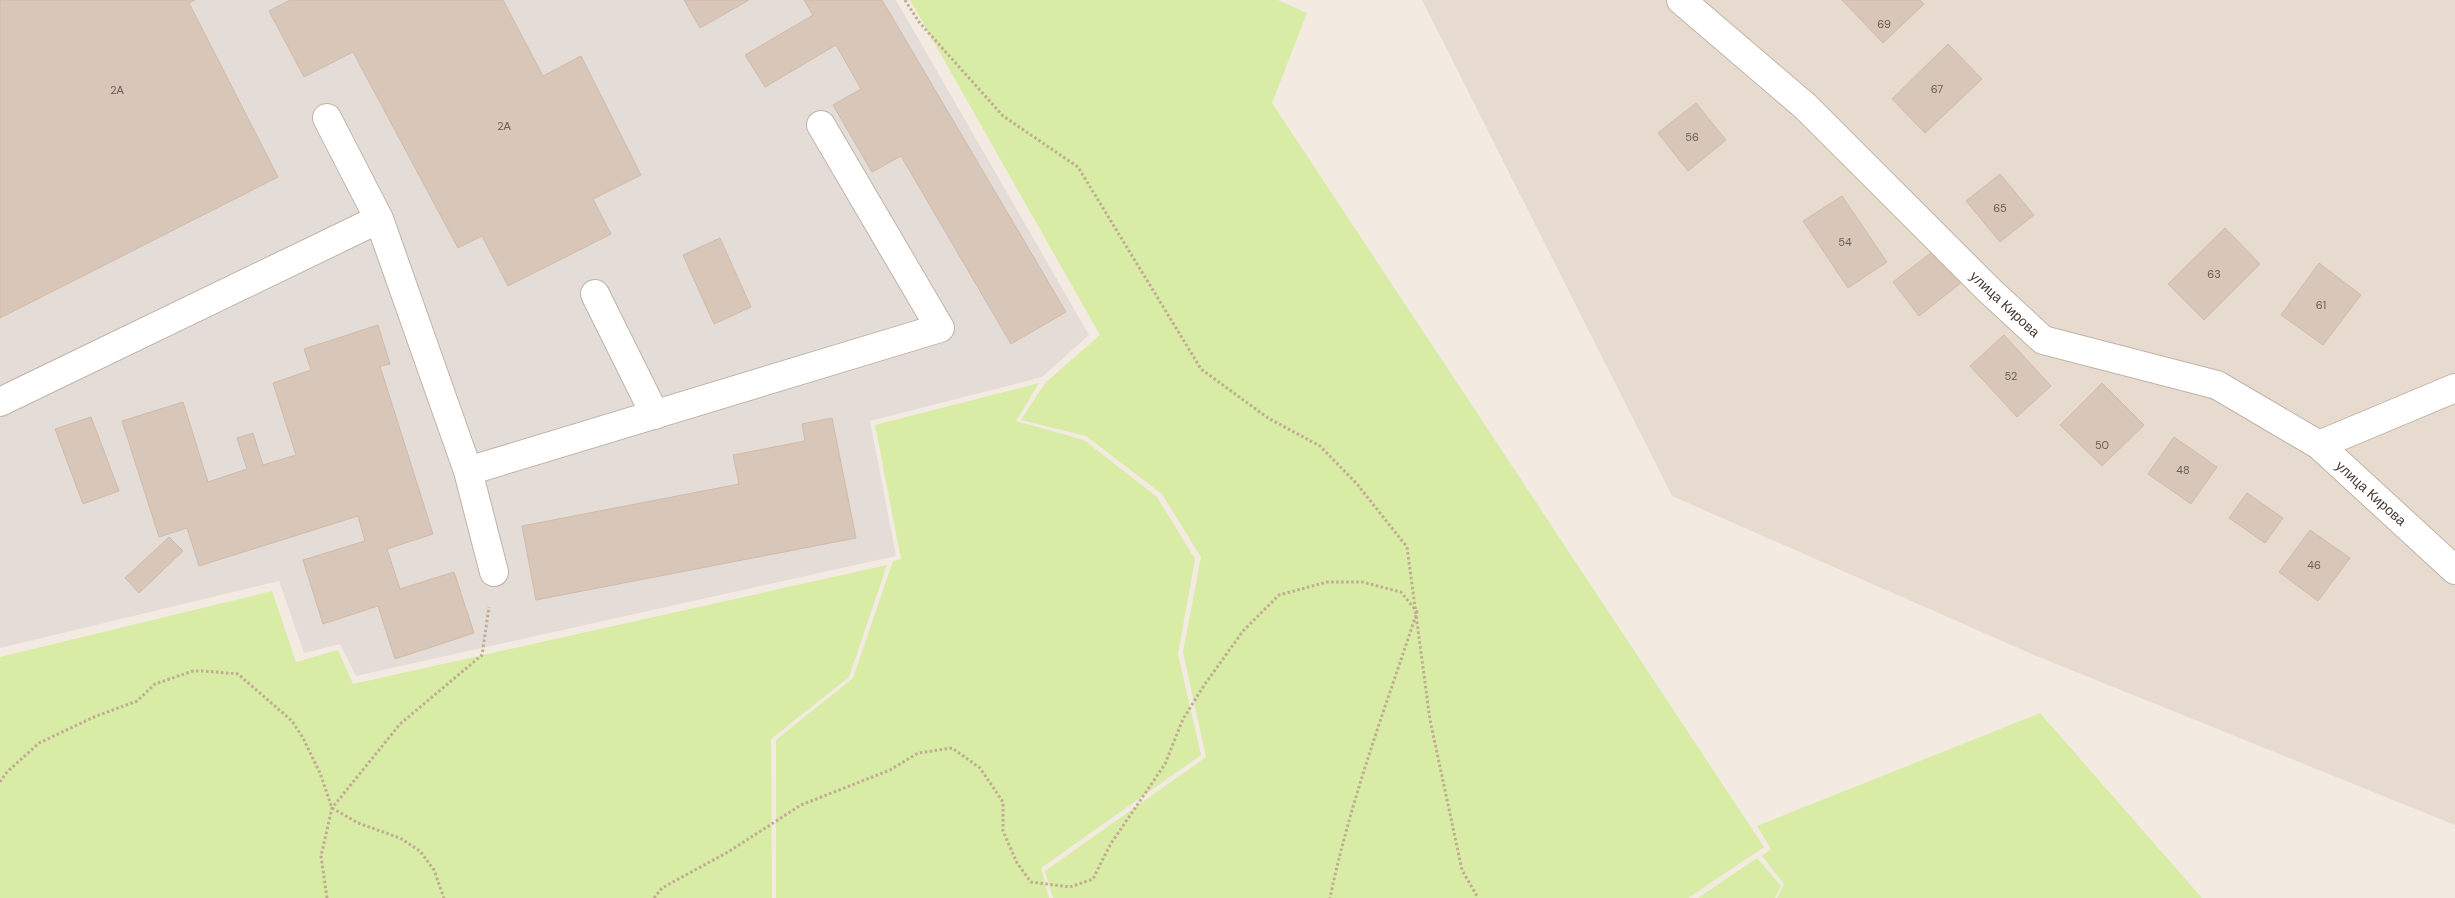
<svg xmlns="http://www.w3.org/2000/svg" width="2455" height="898" font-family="'DM Sans',sans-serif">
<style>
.residential{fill:#e7dbcf}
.industrial{fill:#e4dcd7}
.green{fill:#d8eca5}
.building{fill:#d8c7b9;stroke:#d1baa8}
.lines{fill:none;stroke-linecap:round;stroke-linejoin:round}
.minor-casing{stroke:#c1b3a6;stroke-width:30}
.path{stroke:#c2aa93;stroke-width:3;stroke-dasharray:2.5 2.5;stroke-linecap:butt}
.minor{stroke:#fff;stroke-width:28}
.labels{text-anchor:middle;stroke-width:5;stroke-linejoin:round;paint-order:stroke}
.number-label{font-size:11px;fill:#695d54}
.street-label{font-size:14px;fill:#443a32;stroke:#fff}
</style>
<rect width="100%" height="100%" fill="#f3ebe1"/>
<path class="residential" d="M1422,0H2455V825L2034,655L1672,496Z"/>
<path class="industrial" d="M0,0H896L1089,335L1042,377L870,421L896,556L356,676L340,644L304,653L279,581L0,648Z"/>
<path class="green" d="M910,0H1278L1307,13L1272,103L1764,847L1688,898H1053L1045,871L1206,757L1183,652L1201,557L1162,494L1086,436L1021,420L1045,383L1100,335Z
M1039,383L1016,421L1084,440L1157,497L1195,559L1178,654L1201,755L1041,868L1049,898H776V740L853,678L893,561L901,559L875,425Z
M887,565L849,677L771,739L772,898H0V657L272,591L296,662L338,650L353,684Z
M2040,713L2202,898H1777L1784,884L1762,856L1771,849L1757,826Z
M1757,858L1781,886L1775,898H1698Z"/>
<path class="building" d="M0,0H195L189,3L278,177L0,318Z
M290,0H503L543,76L581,56L641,175L593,199L611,234L508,286L482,236L458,248L353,52L304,77L269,11Z
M684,0H749L700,28Z
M804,0H882L1066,312L1011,344L901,156L872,172L833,105L861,89L836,45L765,87L745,55L813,15Z
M1842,0H1920L1924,4L1883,43Z
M1948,44L1982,79L1925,133L1892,99Z
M1696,103L1726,140L1688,171L1658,133Z
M2000,174L2034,215L2000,242L1966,201Z
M1842,196L1887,262L1848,288L1803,221Z
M2225,228L2260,264L2204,320L2168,284Z
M720,238L751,307L714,324L683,255Z
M1936,249L1962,282L1919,316L1893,282Z
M2319,263L2361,295L2323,345L2281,315Z
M378,325L390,364L380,366L433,534L387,549L400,589L454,572L474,633L395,659L378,606L323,624L303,560L365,541L358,516L199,566L187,528L159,537L122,421L183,402L208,482L247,469L237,438L253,433L263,465L296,455L273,383L311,370L304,349Z
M2004,335L2051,386L2017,417L1970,366Z
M2102,383L2144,425L2102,466L2060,425Z
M91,417L119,491L83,504L55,429Z
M832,418L856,538L536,600L522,526L739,484L733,455L805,441L802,424Z
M2174,437L2217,467L2191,504L2148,474Z
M2247,493L2283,518L2265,543L2229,518Z
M2310,530L2350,558L2318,601L2279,572Z
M169,537L183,551L139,593L125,578Z"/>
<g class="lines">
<defs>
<path id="minor" d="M1681,0L1806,107L1990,291L2043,340L2217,385L2319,445L2455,570
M379,219L468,471L494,572
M595,294L655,415
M0,402L379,219L327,118
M2319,445L2455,388
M468,471L940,328L821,125"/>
</defs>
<use href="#minor" class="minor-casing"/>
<path class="path" d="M905,0L919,22L1003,116L1078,167L1201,369L1268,418L1320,446L1357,484L1407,547L1430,720L1462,870L1478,898
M0,782L7,772L39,743L94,717L137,701L155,684L193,671H204L238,674L292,721L303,738L320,773L332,808L358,823L400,838L420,851L434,870L444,898
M327,898L321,856L332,808L400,724L482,655L489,607
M654,898L662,888L728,852L801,805L890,770L918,753L952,748L980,768L1003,802V831L1017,863L1031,882L1070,887L1093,879L1110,845L1165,764L1183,719L1205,684L1243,631L1279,595L1327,582H1362L1401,592L1417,612C1386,706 1350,801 1330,898"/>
<use href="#minor" class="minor"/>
</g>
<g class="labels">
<g class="number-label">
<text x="1884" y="28">69</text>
<text x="1937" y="93">67</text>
<text x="117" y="94">2А</text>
<text x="504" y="130">2А</text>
<text x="1692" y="141">56</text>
<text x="2000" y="212">65</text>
<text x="1845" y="246">54</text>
<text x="2214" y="278">63</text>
<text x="2321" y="309">61</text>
<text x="2011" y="380">52</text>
<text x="2102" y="449">50</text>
<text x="2183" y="474">48</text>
<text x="2314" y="569">46</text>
</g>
<g class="street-label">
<text transform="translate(2005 304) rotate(43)" y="5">улица Кирова</text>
<text transform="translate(2371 493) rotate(42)" y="5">улица Кирова</text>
</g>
</g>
</svg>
